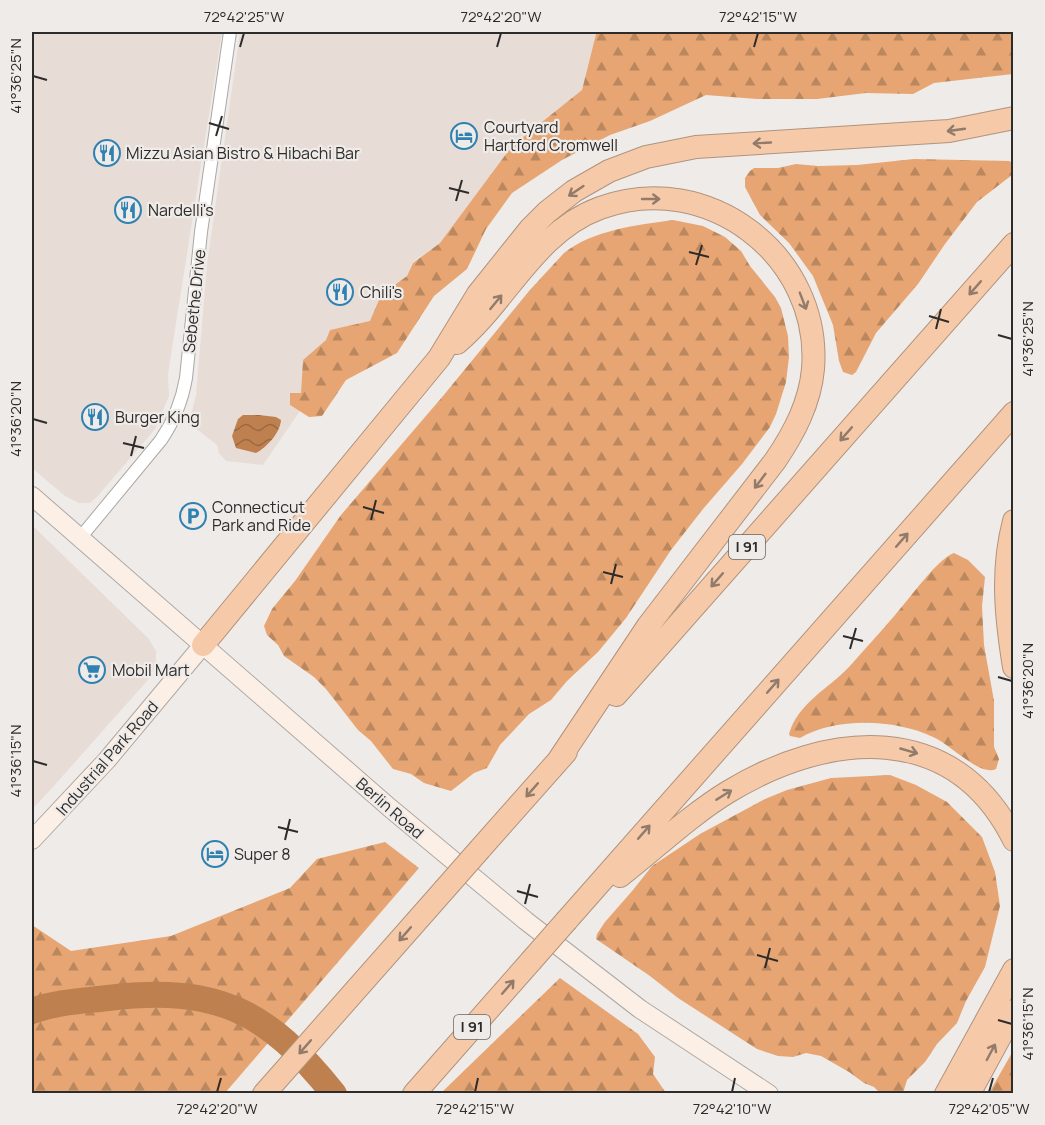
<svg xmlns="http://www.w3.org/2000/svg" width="1045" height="1125" font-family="Manrope,sans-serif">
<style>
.built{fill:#e7ddd6}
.forest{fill:url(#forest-firs)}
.water{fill:url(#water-waves)}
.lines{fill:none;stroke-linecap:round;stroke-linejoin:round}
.river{stroke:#be804e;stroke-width:26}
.street-casing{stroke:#aca8a5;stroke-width:14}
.secondary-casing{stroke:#aca8a5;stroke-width:20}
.highway-casing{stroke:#b0937d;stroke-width:24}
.street{stroke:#fff;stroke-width:12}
.secondary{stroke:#fcefe5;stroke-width:18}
.highway{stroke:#f6caa9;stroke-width:22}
.highway-bridge-casing{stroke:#b0937d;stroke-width:24;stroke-linecap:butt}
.highway-bridge{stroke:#f6caa9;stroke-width:22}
.oneway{stroke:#927b6a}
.ticks{fill:none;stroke:#2e2c2b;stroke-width:2}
.labels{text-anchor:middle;stroke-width:4.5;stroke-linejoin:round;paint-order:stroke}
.shield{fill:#efebe8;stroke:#686564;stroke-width:1.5}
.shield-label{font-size:15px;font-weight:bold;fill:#2e2c2b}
.poi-label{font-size:16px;fill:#2e2c2b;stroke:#efebe8;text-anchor:start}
.street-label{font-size:16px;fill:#2e2c2b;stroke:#efebe8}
.neatline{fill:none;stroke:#2e2c2b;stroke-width:2}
.ticks-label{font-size:15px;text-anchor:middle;fill:#2e2c2b}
</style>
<defs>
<pattern id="forest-firs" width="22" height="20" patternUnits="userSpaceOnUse" patternTransform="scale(1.5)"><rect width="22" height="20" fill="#e6a572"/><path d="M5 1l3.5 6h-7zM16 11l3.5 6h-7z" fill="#bb875e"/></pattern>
<pattern id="water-waves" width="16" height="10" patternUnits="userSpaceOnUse" patternTransform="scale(1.5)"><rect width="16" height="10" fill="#be804e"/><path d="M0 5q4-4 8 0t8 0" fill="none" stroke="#9b6941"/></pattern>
</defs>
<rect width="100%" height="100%" fill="#efebe8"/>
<path class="built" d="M32,32H222L168,374L169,396L155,429L97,497L90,503H79L65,496L32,468Z
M240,32H575L596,33L582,90L515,144L440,243L413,262L407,276L381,295L370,322L330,330L326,340L303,360L301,393H290V405L300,411L263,465L226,461L219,453L217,445L198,430L188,426L196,395L207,264Z
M32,525L148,638L156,651V667L147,681L44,797L32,809Z"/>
<path class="forest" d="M575,32H1013V74L934,83L913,94L866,93L817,99H757L706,95L650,121L610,135L562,160L512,193L486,229L467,269L434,296L397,353L346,380L322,416L309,417L290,405V393H301L303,360L326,340L330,330L370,321L381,295L407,276L413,263L440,243L512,146L582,90L596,34Z
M914,159L1009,161L1013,163L1012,175L977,202L945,244L918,284L876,333L856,372L852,375L843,372L839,361L833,325L813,276L789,243L760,215L745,187V178L750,171L754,168H778L796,164L818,166L857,165Z
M673,220L703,226L725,237L741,251L750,266L775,297L781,308L788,336L789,357L786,382L776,414L770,427L742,464L703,509L671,550L626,618L598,652L567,681L551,700L529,714L500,745L487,768L474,773L451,791L424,783L411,774L393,769L371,741L358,730L326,689L314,677L284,656L278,645L267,635L264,626L272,609L295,581L341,515L443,396L529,291L564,253C593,230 637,225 673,220Z
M954,553L968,560L985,577L982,606L984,645L994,701V747L999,759L996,769C980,777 950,744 933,737C895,719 836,717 800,738L790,736L789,734C798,703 828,689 849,667C869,644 890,622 909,598C920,585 939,559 954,553Z
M890,775L916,785L947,802L982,837L995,872L1000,906L985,967L966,1001L957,1023L937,1044L925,1062L907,1080L903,1093H880L874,1087L864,1083L849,1072L821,1056L806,1053L793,1057L778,1056L757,1049L678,998L650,976L596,939L597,934L605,922L633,890L652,866L700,834L765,799L787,790L831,778Z
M385,842L419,868L225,1093H32V925L71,951L171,936L290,888L317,859Z
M560,978L638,1034L655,1057L653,1074L666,1093H441Z
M1013,1051V1093H989Z"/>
<path class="water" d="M259,415L276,417L281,420C280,433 267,447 256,453L236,448L232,436L238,419L243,415Z"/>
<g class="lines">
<path class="river" d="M32,1011C56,1002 82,1001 108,998C216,985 267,1010 334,1094"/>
<defs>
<path id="street" d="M80,538L161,440C174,421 182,401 186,378L201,232L230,32"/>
<path id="secondary" d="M32,496L390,808L526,921L640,1009L769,1094
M32,840L107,760L203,645"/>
<path id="highway" d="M457,343C507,301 535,232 600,208C707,168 822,256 813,369C810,403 794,433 775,461L648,626L558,761
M1014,521C1001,570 1006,618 1014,667
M203,645L439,358L478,294L530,229L547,212L574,191L609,171L646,157L696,147L949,131L1014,118
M616,695L1014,244
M480,849L566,752
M620,876C656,848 689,816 728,792C828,731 954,719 1014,840
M567,920L1014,413
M264,1094L444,890
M414,1094L531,961
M946,1094L1014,970
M969,1094L1014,1011"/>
</defs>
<use href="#street" class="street-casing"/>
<use href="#secondary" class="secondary-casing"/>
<use href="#highway" class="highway-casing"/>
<use href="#street" class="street"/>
<use href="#secondary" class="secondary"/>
<use href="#highway" class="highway"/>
<defs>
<path id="highway-bridge" d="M444,890L480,849
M531,961L567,920"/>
</defs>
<use href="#highway-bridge" class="highway-bridge-casing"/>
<use href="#highway-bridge" class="highway-bridge"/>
</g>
<defs><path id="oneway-shaft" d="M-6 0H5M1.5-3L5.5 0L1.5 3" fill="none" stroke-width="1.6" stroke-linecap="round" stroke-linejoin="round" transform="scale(1.5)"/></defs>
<g class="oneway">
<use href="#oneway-shaft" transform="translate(956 130) rotate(172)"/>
<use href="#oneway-shaft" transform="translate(762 143) rotate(177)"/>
<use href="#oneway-shaft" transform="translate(576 191) rotate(146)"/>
<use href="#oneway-shaft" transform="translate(651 199)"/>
<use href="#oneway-shaft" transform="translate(975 288) rotate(131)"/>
<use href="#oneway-shaft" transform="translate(803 301) rotate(69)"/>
<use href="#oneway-shaft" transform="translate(496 302) rotate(-51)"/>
<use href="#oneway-shaft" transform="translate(846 434) rotate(131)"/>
<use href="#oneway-shaft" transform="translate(760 481) rotate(127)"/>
<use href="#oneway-shaft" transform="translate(902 540) rotate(-49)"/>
<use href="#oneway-shaft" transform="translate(717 580) rotate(131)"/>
<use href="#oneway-shaft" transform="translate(773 686) rotate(-49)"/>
<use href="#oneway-shaft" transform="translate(909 751) rotate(16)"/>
<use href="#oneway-shaft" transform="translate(532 790) rotate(131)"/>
<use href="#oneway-shaft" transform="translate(724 795) rotate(-32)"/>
<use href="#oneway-shaft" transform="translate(644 832) rotate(-49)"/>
<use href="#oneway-shaft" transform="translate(405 934) rotate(131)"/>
<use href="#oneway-shaft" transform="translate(508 987) rotate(-49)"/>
<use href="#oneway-shaft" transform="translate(305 1047) rotate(131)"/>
<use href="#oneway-shaft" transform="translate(991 1052) rotate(-62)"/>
</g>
<path class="ticks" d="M240,47L244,33M497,47L501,33M754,47L758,33M33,76L47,80M209,123L229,129M216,136L222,116M449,188L469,193M456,201L462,180M689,252L709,257M696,265L702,245M929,316L949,322M936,329L941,309M998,335L1012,339M33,419L47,423M123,443L144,448M131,456L136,436M363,507L384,513M371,520L376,500M603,572L623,577M611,584L616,564M843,636L863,641M850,649L856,628M998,677L1012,681M33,761L47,765M278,827L298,832M285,840L290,819M517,891L538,897M525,904L530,884M757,955L778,961M765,968L770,948M998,1020L1012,1024M217,1092L221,1078M475,1092L478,1078M732,1092L735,1078M989,1092L993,1078"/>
<defs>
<symbol id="hotel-ring" viewBox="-11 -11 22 22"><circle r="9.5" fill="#efebe8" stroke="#2f81b2" stroke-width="1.5"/><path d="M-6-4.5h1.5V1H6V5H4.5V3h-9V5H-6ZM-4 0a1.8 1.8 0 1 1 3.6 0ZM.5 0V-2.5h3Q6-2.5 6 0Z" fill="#2f81b2"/></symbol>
<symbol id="restaurant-ring" viewBox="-11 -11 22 22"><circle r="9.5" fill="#efebe8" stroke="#2f81b2" stroke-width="1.5"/><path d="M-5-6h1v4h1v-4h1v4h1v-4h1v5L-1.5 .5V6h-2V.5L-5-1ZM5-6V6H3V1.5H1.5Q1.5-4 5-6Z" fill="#2f81b2"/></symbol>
<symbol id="parking-ring" viewBox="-11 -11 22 22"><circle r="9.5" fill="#efebe8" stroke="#2f81b2" stroke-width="1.5"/><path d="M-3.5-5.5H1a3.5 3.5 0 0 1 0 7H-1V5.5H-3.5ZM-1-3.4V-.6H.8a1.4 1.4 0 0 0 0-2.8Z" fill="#2f81b2"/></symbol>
<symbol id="supermarket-ring" viewBox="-11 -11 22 22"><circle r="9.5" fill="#efebe8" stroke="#2f81b2" stroke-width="1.5"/><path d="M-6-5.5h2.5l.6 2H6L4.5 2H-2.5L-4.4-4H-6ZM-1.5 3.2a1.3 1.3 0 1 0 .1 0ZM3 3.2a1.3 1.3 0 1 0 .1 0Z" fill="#2f81b2"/></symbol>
</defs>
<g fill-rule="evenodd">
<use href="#hotel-ring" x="449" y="121" width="30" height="30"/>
<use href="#restaurant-ring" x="92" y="138" width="30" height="30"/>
<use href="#restaurant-ring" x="113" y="195" width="30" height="30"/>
<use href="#restaurant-ring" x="325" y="277" width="30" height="30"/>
<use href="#restaurant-ring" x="80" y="402" width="30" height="30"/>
<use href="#parking-ring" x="178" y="501" width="30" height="30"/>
<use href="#supermarket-ring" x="77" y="655" width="30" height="30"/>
<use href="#hotel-ring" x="200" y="839" width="30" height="30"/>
</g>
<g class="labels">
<g class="shield">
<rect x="729" y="535" width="36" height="24" rx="4.5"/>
<rect x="454" y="1015" width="36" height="24" rx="4.5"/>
</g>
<g class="shield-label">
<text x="747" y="552">I 91</text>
<text x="472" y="1032">I 91</text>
</g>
<g class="poi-label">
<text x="484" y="133">Courtyard<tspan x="484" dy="18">Hartford Cromwell</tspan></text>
<text x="126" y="159">Mizzu Asian Bistro &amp; Hibachi Bar</text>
<text x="148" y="216">Nardelli's</text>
<text x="360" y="298">Chili's</text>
<text x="115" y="423">Burger King</text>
<text x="212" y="513">Connecticut<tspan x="212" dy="18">Park and Ride</tspan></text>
<text x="112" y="676">Mobil Mart</text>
<text x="234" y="860">Super 8</text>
</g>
<g class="street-label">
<text transform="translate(194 301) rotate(-84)" y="6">Sebethe Drive</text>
<text transform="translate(107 758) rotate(-49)" y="6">Industrial Park Road</text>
<text transform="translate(390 808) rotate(41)" y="6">Berlin Road</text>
</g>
</g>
<rect width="1045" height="1125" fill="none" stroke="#efebe8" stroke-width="66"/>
<rect x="33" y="33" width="979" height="1059" class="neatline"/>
<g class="ticks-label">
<text x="244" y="22">72°42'25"W</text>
<text x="501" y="22">72°42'20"W</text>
<text x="758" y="22">72°42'15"W</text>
<text transform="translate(16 76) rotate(-90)" y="5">41°36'25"N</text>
<text transform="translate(1028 339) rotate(-90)" y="5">41°36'25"N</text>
<text transform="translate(16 419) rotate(-90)" y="5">41°36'20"N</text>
<text transform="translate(1028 681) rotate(-90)" y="5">41°36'20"N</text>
<text transform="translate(16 761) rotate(-90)" y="5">41°36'15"N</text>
<text transform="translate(1028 1024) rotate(-90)" y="5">41°36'15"N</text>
<text x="217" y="1114">72°42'20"W</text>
<text x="475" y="1114">72°42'15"W</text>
<text x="732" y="1114">72°42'10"W</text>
<text x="989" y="1114">72°42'05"W</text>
</g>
</svg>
